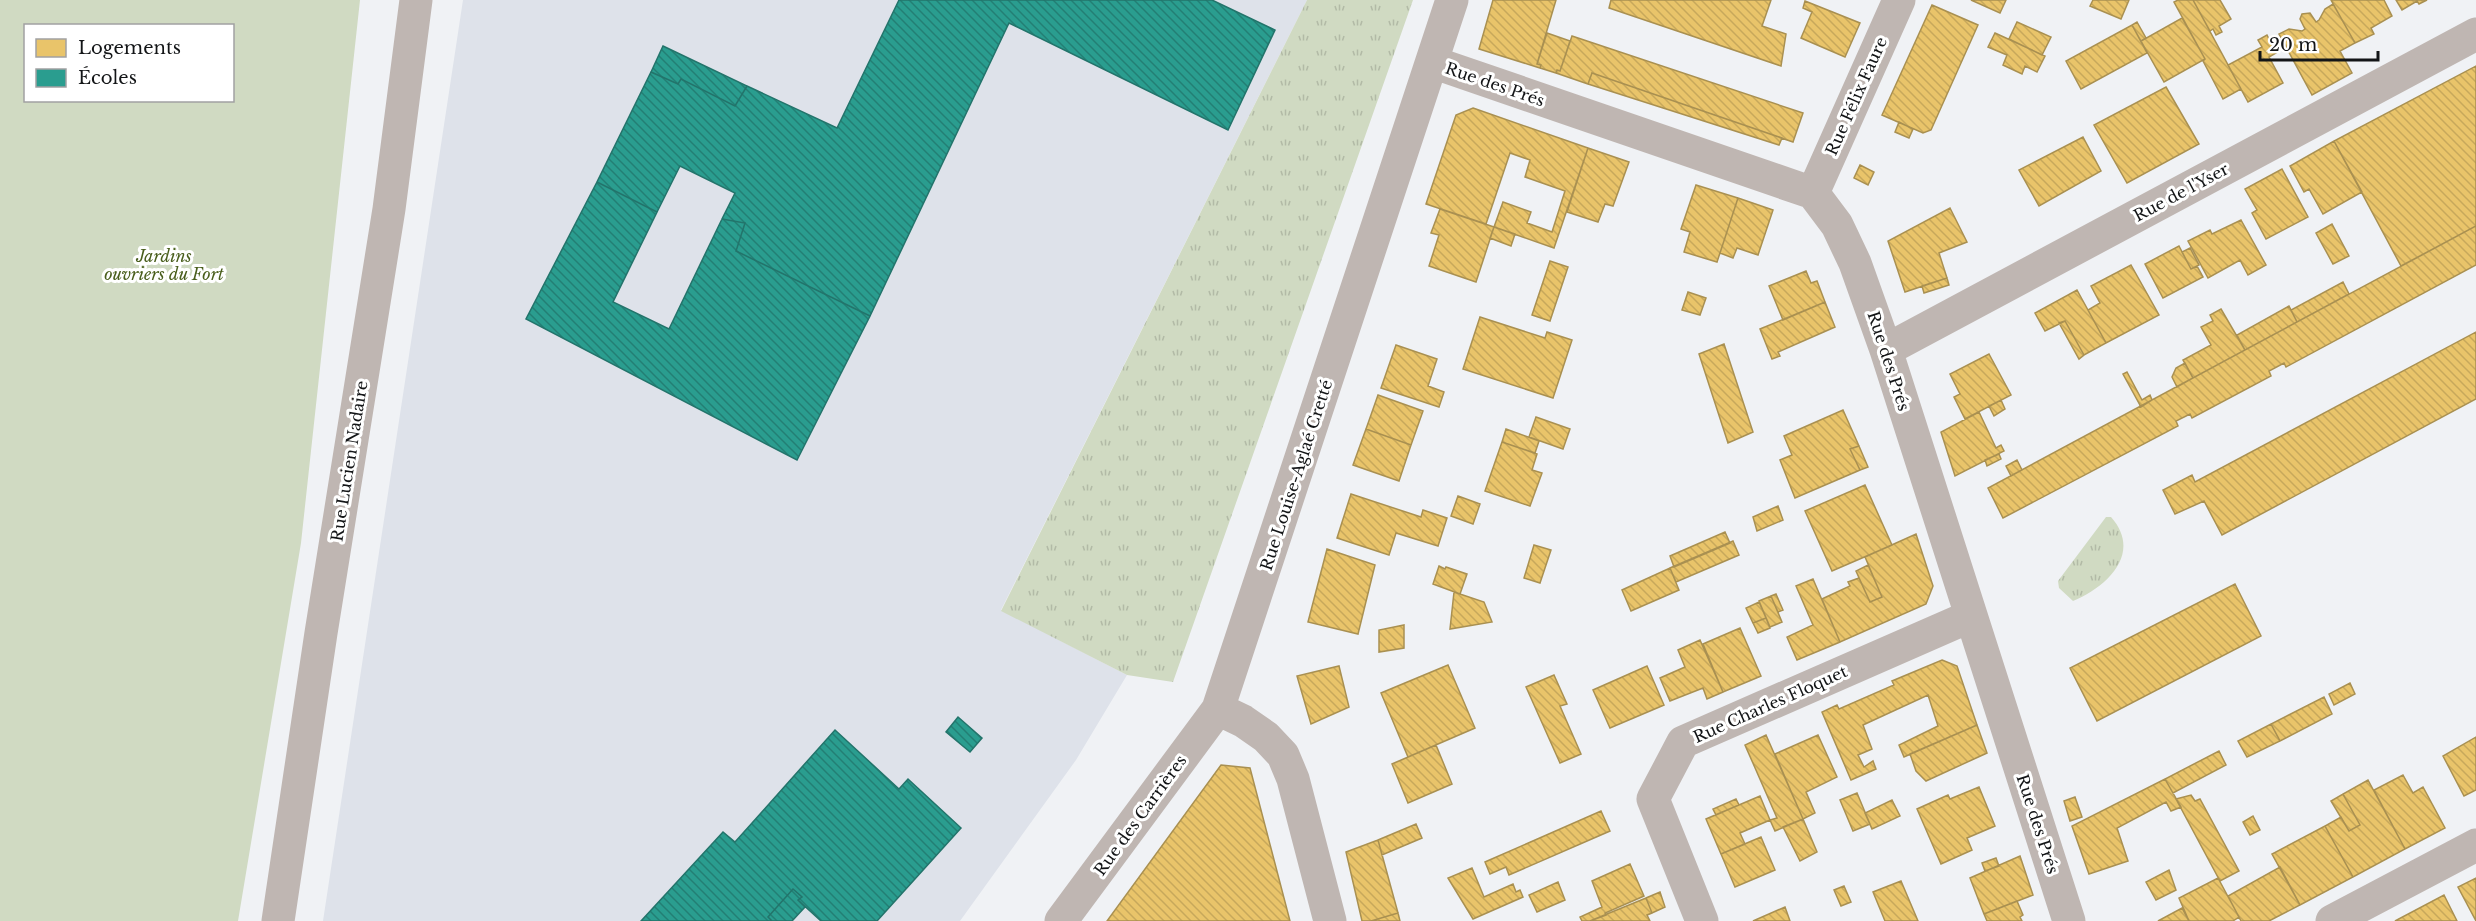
<svg xmlns="http://www.w3.org/2000/svg" width="2476" height="921" font-family="'Libre Baskerville',serif">
<style>
.built{fill:#dee2ea}
.grass{fill:url(#grass-tufts)}
.garden{fill:#d0dac2;fill-rule:evenodd}
.homes{fill:url(#homes-back-hatch);stroke:#a99051;stroke-width:1.5}
.schools{fill:url(#schools-back-hatch);stroke:#23746b;stroke-width:1.5}
.lines{fill:none;stroke-linecap:round;stroke-linejoin:round}
.minor{stroke:#bfb6b2;stroke-width:33}
.labels{text-anchor:middle;stroke-width:6;stroke-linejoin:round;paint-order:stroke}
.street-label{font-size:16px;fill:#131517;stroke:#fff}
.park-label{font-size:16px;font-style:italic;fill:#495e1c;stroke:#fff}
</style>
<defs>
<pattern id="grass-tufts" width="24" height="20" patternUnits="userSpaceOnUse" patternTransform="scale(1.5)"><rect width="24" height="20" fill="#d0dac2"/><path d="M3 7l-1-3M5 7V3M7 7l1-3M15 17l-1-3M17 17v-4M19 17l1-3" fill="none" stroke="#b2baa6"/></pattern>
<pattern id="homes-back-hatch" width="6" height="6" patternUnits="userSpaceOnUse" patternTransform="scale(1.5)"><rect width="6" height="6" fill="#e9c46a"/><path d="M-1 5l2 2M0 0l6 6M5-1l2 2" fill="none" stroke="#c7a85b"/></pattern>
<pattern id="schools-back-hatch" width="6" height="6" patternUnits="userSpaceOnUse" patternTransform="scale(1.5)"><rect width="6" height="6" fill="#2a9d8f"/><path d="M-1 5l2 2M0 0l6 6M5-1l2 2" fill="none" stroke="#237f74"/></pattern>
</defs>
<rect width="100%" height="100%" fill="#f0f2f5"/>
<path class="built" d="M463,0H1307L1001,610L1127,675L1076,760L960,921H323Z"/>
<path class="grass" d="M1307,0H1413L1173,682L1127,675L1001,611Z
M2106,517H2111C2143,553 2107,587 2073,601L2059,588L2058,581Z"/>
<path class="garden" d="M0,0H360L301,543L238,921H0ZM26,26H232V100H26Z"/>
<path class="homes" d="M1493,0H1556L1537,64L1541,65L1540,68L1479,49Z
M1611,0H1771L1762,26L1786,34L1781,66L1609,8Z
M1971,0H2006L2000,13Z
M2093,0H2129L2121,19L2090,6Z
M2178,0H2193L2241,89L2223,99L2203,61L2205,59L2174,2Z
M2193,0H2220L2231,19L2219,26L2222,32L2216,35L2213,29L2210,31Z
M2331,0H2384L2392,16L2371,28L2374,34L2355,43Z
M2396,0H2427L2419,4L2417,1L2402,10Z
M1805,1L1860,23L1845,57L1801,38L1812,12L1803,8Z
M2333,4L2355,43L2340,51L2352,73L2312,95L2279,34L2289,29L2302,31L2305,29L2300,19L2302,14L2310,13L2316,22L2319,20L2325,9Z
M1932,5L1978,25L1931,130L1923,133L1882,115Z
M2182,18L2205,59L2164,82L2141,41Z
M2017,22L2051,37L2042,55L2009,39Z
M2137,22L2146,38L2141,41L2132,25Z
M2132,25L2147,53L2081,89L2066,61Z
M1547,33L1570,41L1560,71L1557,70L1556,73L1540,68L1541,65L1537,64Z
M1995,33L2045,56L2037,72L2025,66L2022,74L2003,65L2007,55L1988,47Z
M2267,35L2276,53L2269,57L2283,83L2248,102L2228,65L2262,47L2258,40Z
M1572,36L1803,113L1793,142L1592,73L1588,84L1556,73L1557,70L1560,71Z
M2476,66V226L2401,266L2334,141Z
M1592,73L1782,138L1779,145L1588,84Z
M2166,87L2199,144L2127,183L2094,125Z
M1473,108L1588,148L1554,248L1494,227L1503,202L1531,212L1527,223L1552,232L1565,191L1525,177L1530,160L1510,153L1486,224L1426,204L1456,115Z
M1899,122L1913,129L1909,138L1895,132Z
M2083,137L2101,171L2039,206L2019,170Z
M2334,141L2362,192L2323,214L2309,189L2304,192L2290,166Z
M1588,148L1629,162L1613,206L1605,204L1598,222L1567,212Z
M1860,165L1874,172L1868,185L1854,178Z
M2282,169L2308,217L2266,239L2252,213L2257,210L2245,189Z
M1696,185L1738,198L1717,262L1684,252L1690,232L1681,229Z
M1738,198L1773,210L1758,255L1737,248L1733,258L1720,253Z
M1950,208L1967,242L1939,253L1947,278L1905,292L1888,241Z
M1440,209L1494,227L1476,282L1429,266L1439,235L1431,233Z
M2241,220L2266,265L2248,275L2240,260L2208,278L2188,241L2210,230L2212,234Z
M2332,224L2349,256L2333,264L2316,233Z
M2476,226V265L2286,367L2284,363L2269,371L2271,376L2192,418L2190,414L2176,421L2178,426L2003,518L1988,488Z
M1494,227L1515,234L1511,246L1490,238Z
M2179,246L2191,269L2197,266L2203,277L2163,298L2145,264Z
M2190,248L2199,265L2191,269L2182,252Z
M1550,261L1568,267L1550,321L1532,315Z
M2131,265L2159,315L2106,343L2088,310L2100,303L2091,286Z
M1806,271L1811,283L1817,281L1825,302L1783,320L1769,286Z
M1947,278L1949,285L1924,293L1922,286Z
M2343,282L2349,294L2297,322L2291,310Z
M2077,290L2106,343L2084,355L2065,321L2045,331L2035,313Z
M1688,292L1706,298L1700,315L1682,310Z
M1825,302L1835,327L1778,352L1780,356L1772,359L1760,329Z
M2289,306L2297,322L2245,350L2237,335Z
M2221,309L2245,350L2193,378L2183,360L2211,345L2201,327L2213,321L2210,315Z
M1480,317L1545,338L1547,332L1572,340L1553,398L1463,369Z
M2065,321L2084,355L2079,359L2059,323Z
M2476,332V399L2222,535L2204,501L2175,514L2163,490L2192,475L2195,482Z
M1724,344L1753,432L1728,443L1699,354Z
M1396,345L1437,359L1428,386L1444,392L1439,407L1381,388Z
M1989,354L2011,395L1965,419L1954,397L1960,394L1950,374Z
M2185,363L2193,378L2177,387L2172,377L2176,368Z
M2127,372L2142,400L2150,395L2152,400L2141,407L2123,374Z
M1378,395L1423,411L1411,445L1366,429Z
M2001,400L2005,409L1994,416L1989,406Z
M1843,410L1859,446L1850,449L1860,470L1795,498L1780,460L1792,455L1784,436Z
M1979,412L1996,448L2001,445L2004,451L1955,476L1941,432Z
M1536,417L1570,429L1563,449L1529,437Z
M1366,429L1411,445L1399,481L1353,465Z
M1506,429L1539,441L1535,453L1502,442Z
M1502,442L1537,454L1532,470L1542,473L1530,506L1485,491Z
M1859,446L1868,467L1860,470L1850,449Z
M1999,454L2001,459L1987,466L1985,460Z
M2017,460L2022,470L2011,476L2006,466Z
M1865,485L1892,545L1832,571L1805,511Z
M1351,494L1421,517L1423,510L1447,518L1438,546L1396,533L1389,555L1337,538Z
M1458,496L1480,504L1473,524L1451,516Z
M1778,506L1783,520L1757,531L1753,517Z
M1725,532L1730,543L1674,567L1670,556Z
M1916,534L1933,586L1926,604L1840,642L1822,599L1850,586L1848,582L1859,578L1870,602L1882,597L1865,557Z
M1733,541L1739,555L1676,582L1670,568Z
M1534,545L1551,550L1540,583L1524,578Z
M1327,549L1375,565L1358,634L1308,622Z
M1868,565L1882,597L1870,602L1856,571Z
M1439,566L1445,569L1446,567L1467,574L1460,594L1433,584Z
M1670,568L1679,590L1631,611L1622,590Z
M1813,579L1840,642L1797,660L1787,637L1813,625L1796,586Z
M2235,584L2261,636L2097,721L2070,668Z
M1454,592L1484,602L1492,622L1450,629Z
M1776,594L1783,610L1778,612L1771,596Z
M1771,596L1782,622L1770,627L1759,601Z
M1759,602L1766,618L1753,623L1746,608Z
M1766,618L1770,628L1758,633L1753,623Z
M1404,625V648L1379,652V630Z
M1740,628L1761,676L1723,692L1703,644Z
M1700,640L1723,692L1707,699L1703,688L1670,701L1660,678L1685,667L1678,650Z
M1942,660L1957,666L1977,725L1904,757L1899,745L1938,726L1928,695L1863,725L1872,749L1858,755L1864,767L1873,761L1876,769L1851,780L1822,712L1837,705L1839,709L1894,685L1892,681Z
M1448,665L1475,728L1408,757L1381,693Z
M1339,666L1349,707L1311,724L1297,676Z
M1647,666L1664,705L1610,728L1593,690Z
M1554,675L1567,704L1560,706L1581,754L1560,763L1526,687Z
M2350,683L2355,694L2334,705L2329,694Z
M2324,697L2332,714L2280,741L2271,724Z
M2271,724L2280,741L2247,757L2238,741Z
M1977,725L1987,753L1926,781L1916,771L1910,754Z
M1766,735L1803,819L1775,831L1770,820L1777,818L1745,745Z
M1818,735L1837,777L1806,792L1815,813L1803,819L1775,754Z
M2476,737V790L2464,796L2443,756Z
M1436,745L1452,784L1408,803L1392,764Z
M2219,751L2226,765L2173,793L2165,779Z
M1221,765L1250,768L1290,921H1107Z
M2403,775L2413,793L2423,787L2445,828L2405,849L2374,790Z
M2165,779L2181,807L2171,811L2166,802L2117,828L2128,861L2089,874L2072,826Z
M2368,780L2405,849L2353,877L2325,826L2341,817L2349,831L2360,825L2343,794Z
M1979,787L1995,826L1967,838L1972,850L1941,864L1917,809L1948,795L1950,799Z
M1857,793L1870,824L1853,831L1840,800Z
M2343,794L2360,825L2349,831L2331,801Z
M2191,795L2195,801L2200,799L2239,871L2220,881L2176,799Z
M1760,796L1770,820L1740,833L1745,844L1721,854L1706,819Z
M2075,797L2082,817L2070,821L2064,801Z
M1736,799L1739,805L1716,815L1713,809Z
M1892,800L1900,816L1872,829L1865,813Z
M1601,811L1610,831L1509,875L1506,867L1490,874L1485,862Z
M2253,816L2260,830L2250,835L2243,822Z
M1803,819L1817,852L1800,861L1783,827Z
M1416,824L1422,838L1382,855L1378,840Z
M2325,826L2353,877L2300,905L2272,854Z
M1761,837L1775,870L1735,887L1721,854Z
M1378,840L1398,913L1371,921H1362L1346,852Z
M2020,856L2033,895L1984,914L1970,878Z
M1996,858L1999,866L1985,871L1982,863Z
M1630,864L1644,896L1605,913L1606,915L1590,921H1582L1580,917L1602,907L1592,881Z
M2280,867L2300,905L2269,921H2241L2228,896Z
M1472,868L1484,897L1513,884L1516,892L1520,890L1523,897L1473,919L1448,878Z
M2169,870L2176,890L2156,900L2146,882Z
M2218,878L2239,917L2233,921H2189L2179,898Z
M2476,878V921L2458,887Z
M1901,881L1918,921H1885L1873,892Z
M1558,882L1565,900L1537,912L1529,895Z
M1844,886L1851,902L1841,906L1834,890Z
M1660,892L1665,907L1652,913L1646,898Z
M2444,895L2457,921H2395Z
M1646,898L1652,913L1647,915L1650,921H1590Z
M2017,901L2023,915L2020,917L2022,921H1987L1984,914Z
M1785,907L1790,921H1753Z
M2182,908L2189,921H2158Z
M1398,913L1400,921H1371Z"/>
<path class="schools" d="M899,0H1212L1275,30L1228,130L1009,23L870,316L736,251L745,223L722,219L735,193L680,166L657,212L597,182L651,72L678,84L681,79L735,106L747,86L837,128Z
M663,46L747,86L735,106L681,79L678,84L651,72Z
M597,182L657,212L613,302L669,329L722,219L745,223L736,251L870,316L797,460L526,319Z
M958,717L982,738L970,752L946,732Z
M835,730L899,789L908,779L961,828L877,921H821L798,900L802,897L793,889L768,917L772,921H641L723,832L735,842Z
M793,889L802,897L798,900L805,907L792,921H772L768,917Z"/>
<g class="lines">
<path class="minor" d="M1432,62L1813,193L1837,225L1855,263L1886,350L2069,921
M1813,193L1899,0
M1886,350L2476,34
M1218,709L1243,721L1266,737L1283,755L1293,779L1330,921
M278,921L321,633L389,209L416,0
M1061,921L1218,709L1452,0
M1702,921L1653,799L1683,742L1971,616
M2332,921L2476,845"/>
</g>
<g class="labels">
<g class="street-label">
<text transform="translate(1495 84) rotate(19)" y="6">Rue des Prés</text>
<text transform="translate(1856 96) rotate(-66)" y="6">Rue Félix Faure</text>
<text transform="translate(2181 192) rotate(-28)" y="6">Rue de l'Yser</text>
<text transform="translate(1889 361) rotate(72)" y="6">Rue des Prés</text>
<text transform="translate(349 461) rotate(-81)" y="6">Rue Lucien Nadaire</text>
<text transform="translate(1296 475) rotate(-72)" y="6">Rue Louise-Aglaé Cretté</text>
<text transform="translate(1770 704) rotate(-24)" y="6">Rue Charles Floquet</text>
<text transform="translate(1140 815) rotate(-54)" y="6">Rue des Carrières</text>
<text transform="translate(2038 824) rotate(72)" y="6">Rue des Prés</text>
</g>
<g class="park-label">
<text x="164" y="262">Jardins<tspan x="164" dy="18">ouvriers du Fort</tspan></text>
</g>
</g>
<rect x="24" y="24" width="210" height="78" fill="#ffffff" stroke="#a1a1a2" stroke-width="1.5"/>
<rect x="36" y="39" width="30" height="18" fill="#e9c46a" stroke="#a1a1a2" stroke-width="1.5"/>
<text x="78" y="54" font-size="18" fill="#131517">Logements</text>
<rect x="36" y="69" width="30" height="18" fill="#2a9d8f" stroke="#a1a1a2" stroke-width="1.5"/>
<text x="78" y="84" font-size="18" fill="#131517">Écoles</text>
<path d="M2260 51v9h118v-9" fill="none" stroke="#131517" stroke-width="3"/>
<text x="2269" y="51" font-size="18" fill="#131517" stroke="#ffffff" stroke-width="4.5" paint-order="stroke">20 m</text>
</svg>
